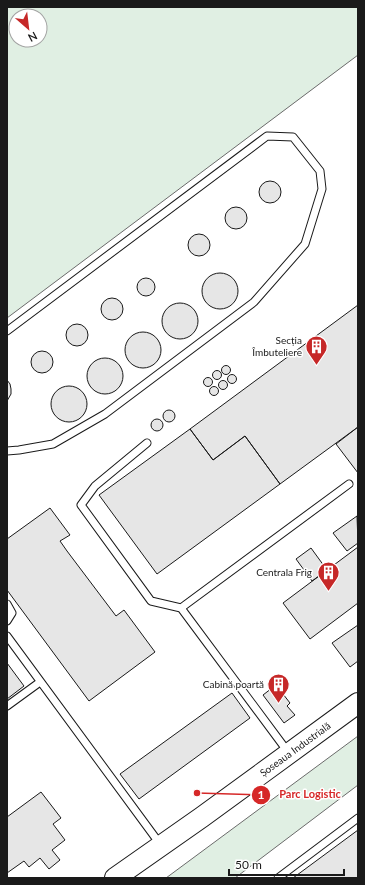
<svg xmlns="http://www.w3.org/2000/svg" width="365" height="885" font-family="Lato,sans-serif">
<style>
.green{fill:#e0efe3;stroke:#6a6a6a;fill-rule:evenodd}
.building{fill:#e6e6e6;stroke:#1a1a1a}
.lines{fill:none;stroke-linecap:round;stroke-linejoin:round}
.lane-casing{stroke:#1a1a1a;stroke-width:9}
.secondary-casing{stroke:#1a1a1a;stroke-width:22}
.lane{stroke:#fff;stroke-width:7}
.secondary{stroke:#fff;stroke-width:20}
.labels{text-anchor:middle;stroke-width:3;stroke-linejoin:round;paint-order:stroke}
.poi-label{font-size:10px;fill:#1a1a1a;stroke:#fff;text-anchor:end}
.street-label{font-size:10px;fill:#1a1a1a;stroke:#fff}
.leader{fill:none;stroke:#d62828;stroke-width:1.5}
.callout-dot{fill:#d62828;stroke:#fff;stroke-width:1.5}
.mark-label{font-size:12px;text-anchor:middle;font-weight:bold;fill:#fff}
.callout-label{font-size:11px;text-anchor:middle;font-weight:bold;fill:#d62828;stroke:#fff;stroke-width:3;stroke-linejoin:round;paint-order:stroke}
</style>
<rect width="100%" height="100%" fill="#fff"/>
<path class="green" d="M7,7H358V55L7,318ZM16,16H40V40H16Z
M358,736V785L235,878H166Z"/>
<path class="building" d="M259 192a11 11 0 1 1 22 0a11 11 0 1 1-22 0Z
M225 218a11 11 0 1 1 22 0a11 11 0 1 1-22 0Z
M188 245a11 11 0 1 1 22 0a11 11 0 1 1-22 0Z
M202 291a18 18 0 1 1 36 0a18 18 0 1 1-36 0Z
M137 287a9 9 0 1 1 18 0a9 9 0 1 1-18 0Z
M101 309a11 11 0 1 1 22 0a11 11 0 1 1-22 0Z
M162 321a18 18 0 1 1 36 0a18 18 0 1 1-36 0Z
M358,305V427L280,484L245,436L213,460L190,429Z
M66 335a11 11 0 1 1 22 0a11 11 0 1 1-22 0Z
M125 350a18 18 0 1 1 36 0a18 18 0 1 1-36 0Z
M31 362a11 11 0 1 1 22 0a11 11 0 1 1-22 0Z
M87 376a18 18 0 1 1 36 0a18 18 0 1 1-36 0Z
M221.5 370a4.5 4.5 0 1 1 9 0a4.5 4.5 0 1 1-9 0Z
M212.5 375a4.5 4.5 0 1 1 9 0a4.5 4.5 0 1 1-9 0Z
M227.5 379a4.5 4.5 0 1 1 9 0a4.5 4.5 0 1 1-9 0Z
M203.5 382a4.5 4.5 0 1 1 9 0a4.5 4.5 0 1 1-9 0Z
M7,380L10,384L11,389V394L7,401Z
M218.5 385a4.5 4.5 0 1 1 9 0a4.5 4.5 0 1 1-9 0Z
M51 404a18 18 0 1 1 36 0a18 18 0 1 1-36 0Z
M209.5 391a4.5 4.5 0 1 1 9 0a4.5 4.5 0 1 1-9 0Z
M163 416a6 6 0 1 1 12 0a6 6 0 1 1-12 0Z
M151 425a6 6 0 1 1 12 0a6 6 0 1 1-12 0Z
M358,427V473L336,444Z
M190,429L213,460L245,436L280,484L157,574L99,495Z
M50,508L70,535L60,541L67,551L116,616L124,610L155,652L89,701L7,590V539Z
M357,516L358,543L347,551L333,533Z
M358,547V603L310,639L283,603Z
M311,548L327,570L312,581L296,559Z
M358,625V661L350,667L332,643Z
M7,663L24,686L7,699Z
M276,685L290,703L287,706L295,715L284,723L263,695Z
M232,693L250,718L139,799L120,774Z
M41,792L61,818L53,824L65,840L52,850L60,860L49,869L40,858L29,867L24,861L7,873V817Z
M358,830V878H293Z"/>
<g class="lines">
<defs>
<path id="lane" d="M7,331L267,136L293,137L320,171L322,189L305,244L254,302L105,414L53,444L19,450L7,451
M147,443L95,486L81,505L151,601L181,608
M7,604L12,613L7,621
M7,636L160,844
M7,706L40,682
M288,752L181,608L349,484
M278,878L358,818"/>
<path id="secondary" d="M115,878L202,817L358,703"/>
</defs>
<use href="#lane" class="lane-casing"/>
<use href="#secondary" class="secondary-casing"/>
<use href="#lane" class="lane"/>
<use href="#secondary" class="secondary"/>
</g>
<defs>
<symbol id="building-pin" viewBox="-11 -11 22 30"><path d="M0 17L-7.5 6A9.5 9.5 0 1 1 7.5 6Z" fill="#c62828" stroke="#fff"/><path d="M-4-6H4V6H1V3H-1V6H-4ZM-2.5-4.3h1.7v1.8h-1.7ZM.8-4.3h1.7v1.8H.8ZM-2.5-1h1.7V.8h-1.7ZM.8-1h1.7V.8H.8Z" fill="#fff"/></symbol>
</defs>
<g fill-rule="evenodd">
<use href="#building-pin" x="304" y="334" width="25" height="34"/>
<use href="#building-pin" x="316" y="560" width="25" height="34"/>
<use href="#building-pin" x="266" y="672" width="25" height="34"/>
</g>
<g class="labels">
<g class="poi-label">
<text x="302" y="344">Secția<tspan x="302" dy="12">Îmbuteliere</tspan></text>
<text x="312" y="576">Centrala Frig</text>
<text x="264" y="688">Cabină poartă</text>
</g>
<g class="street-label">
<text transform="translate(295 749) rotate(-36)" y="4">Șoseaua Industrială</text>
</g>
</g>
<path class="leader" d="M197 793L261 795"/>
<g class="callout-dot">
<circle cx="197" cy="793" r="4"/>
<circle cx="261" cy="795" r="10"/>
</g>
<g class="mark-label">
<text x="261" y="799">1</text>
</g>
<g class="callout-label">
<text x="310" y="798">Parc Logistic</text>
</g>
<rect width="365" height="885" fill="none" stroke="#1a1a1a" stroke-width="16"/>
<g transform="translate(28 28) rotate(152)"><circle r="19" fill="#ffffff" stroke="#a3a3a3"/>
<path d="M0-3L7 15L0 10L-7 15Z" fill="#c62828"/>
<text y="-6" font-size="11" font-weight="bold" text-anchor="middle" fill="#1a1a1a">N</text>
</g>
<path d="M229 869v6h115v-6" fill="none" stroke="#1a1a1a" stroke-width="2"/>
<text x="235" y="869" font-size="12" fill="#1a1a1a" stroke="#ffffff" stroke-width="3" paint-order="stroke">50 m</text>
</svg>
